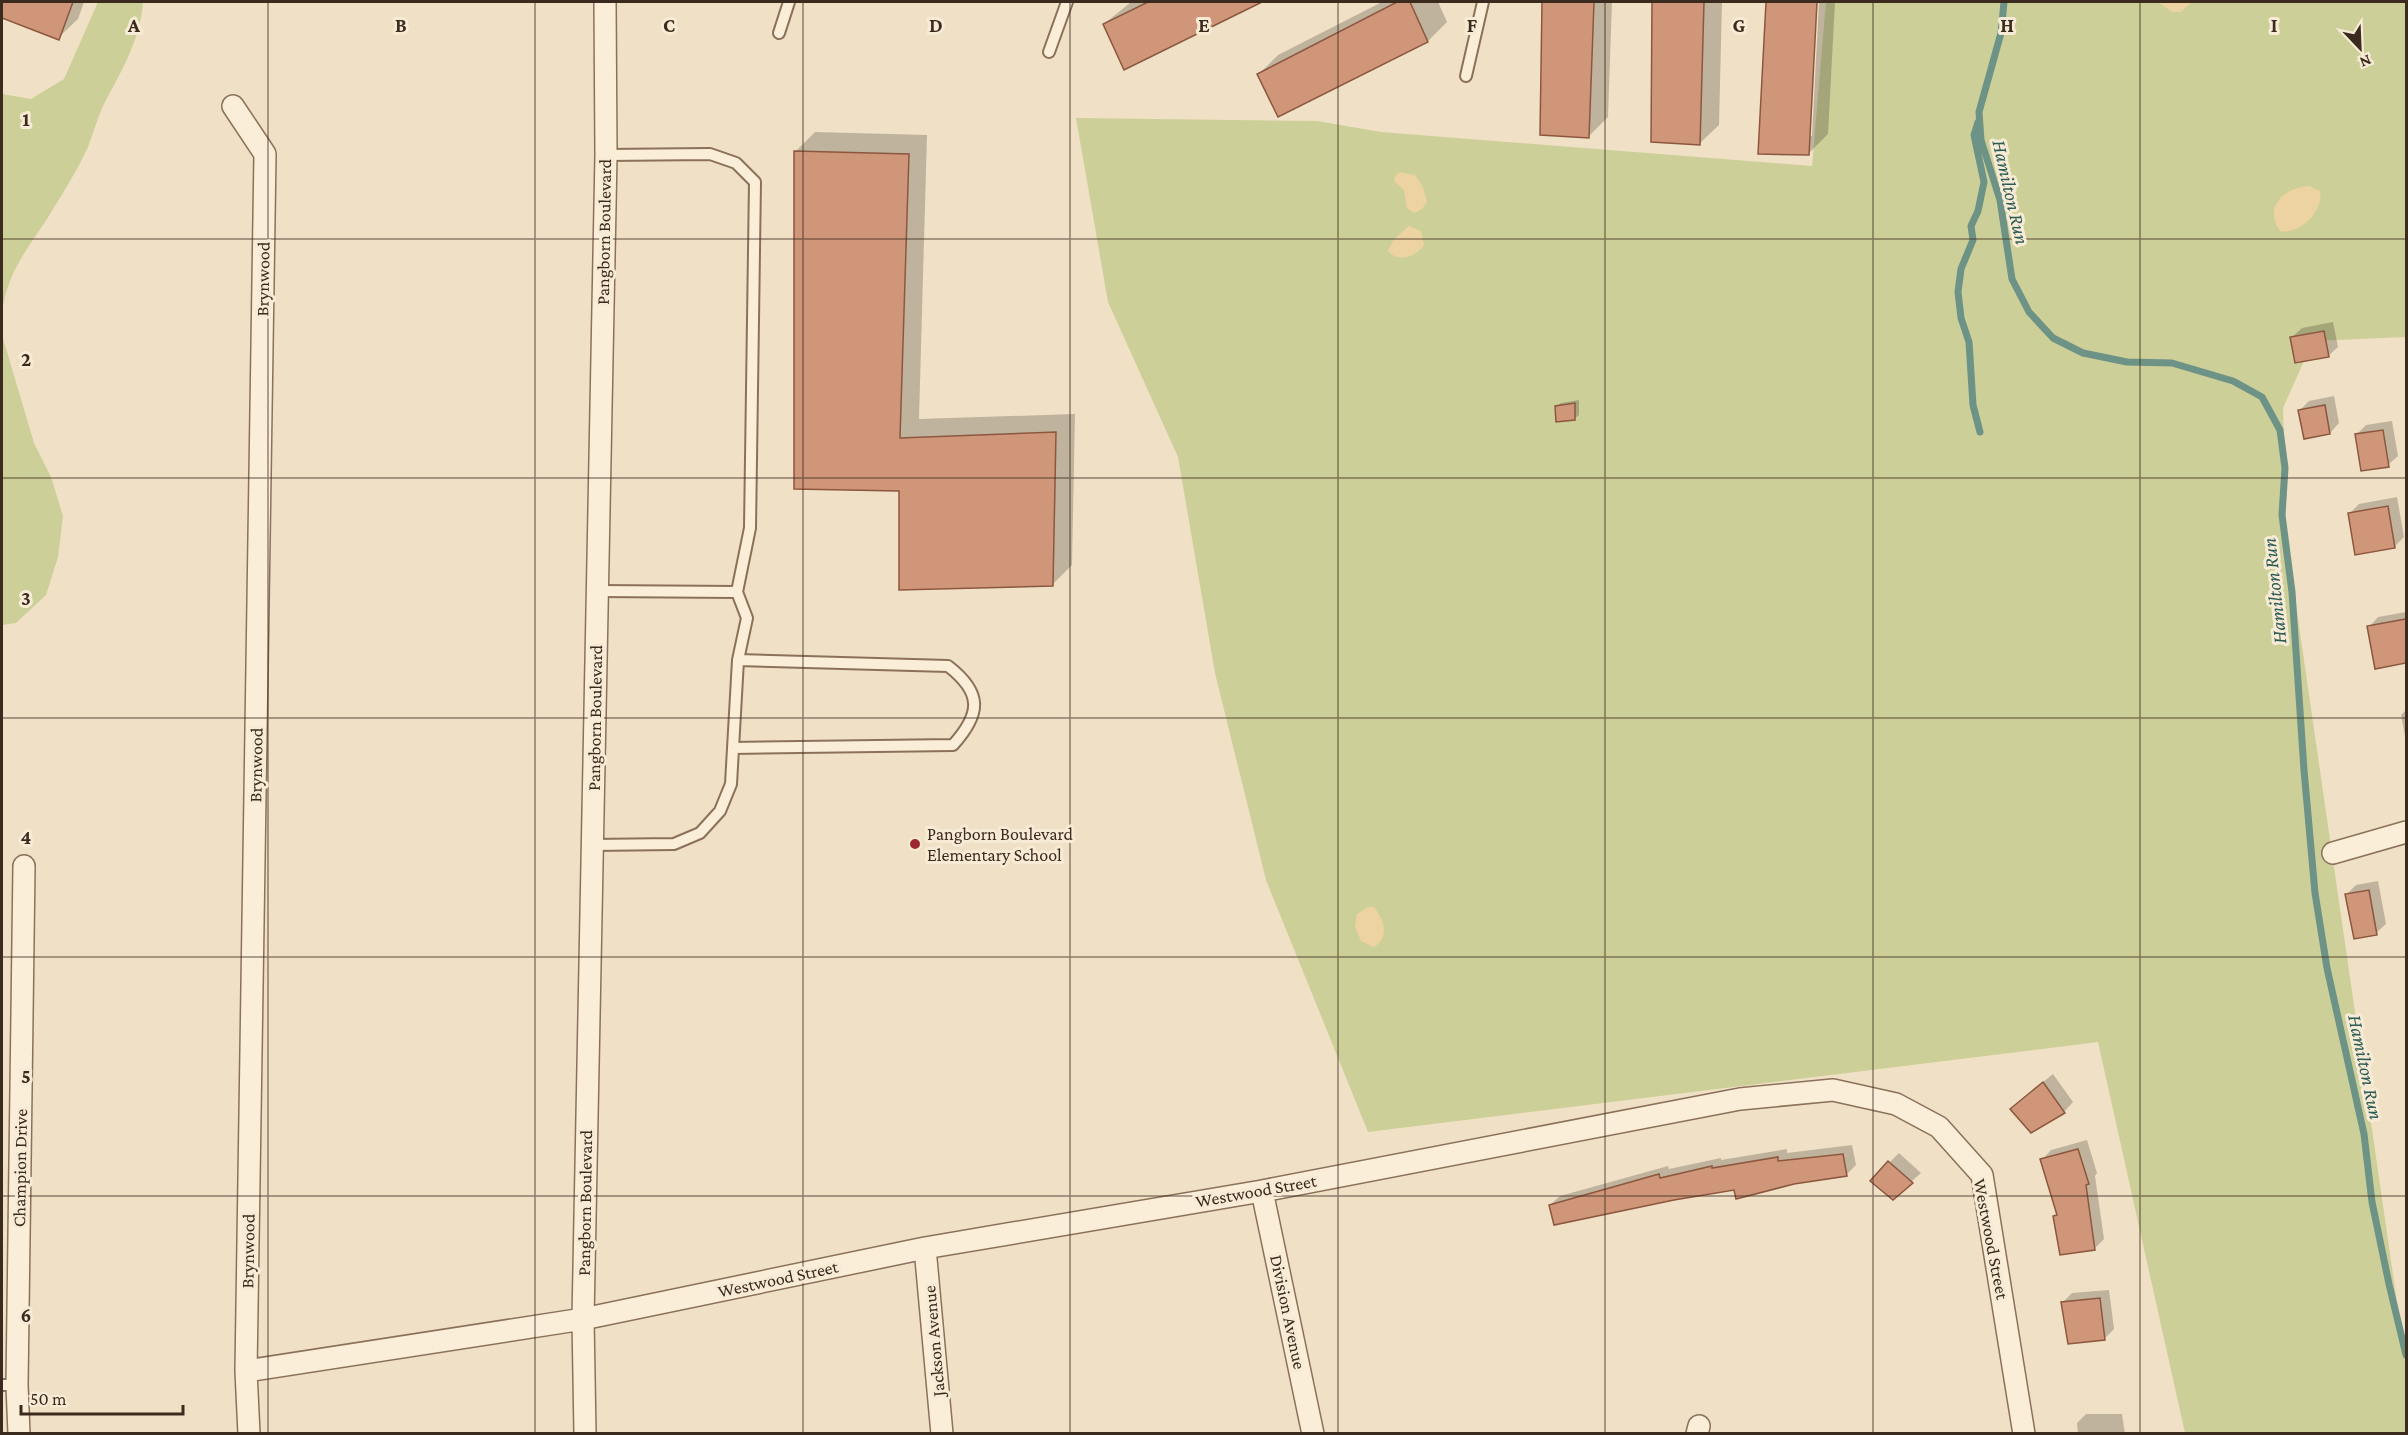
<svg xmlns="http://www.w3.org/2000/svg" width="2408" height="1435" font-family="'Crimson Pro',serif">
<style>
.green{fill:#cdcf98}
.sand{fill:#edd3a1}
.shadow{fill:#0003}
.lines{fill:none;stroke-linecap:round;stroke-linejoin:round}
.stream{stroke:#6d9286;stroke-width:7}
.building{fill:#d09679;stroke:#8c573f;stroke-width:1.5}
.lane-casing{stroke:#8c715a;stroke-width:14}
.street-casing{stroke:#8c715a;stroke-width:24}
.lane{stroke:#faeed9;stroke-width:10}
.street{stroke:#faeed9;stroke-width:21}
.grid{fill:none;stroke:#3b2a1e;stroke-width:1.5;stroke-opacity:0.55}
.poi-dot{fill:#9e2731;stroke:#f7ebd5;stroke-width:2}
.labels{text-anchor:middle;stroke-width:6;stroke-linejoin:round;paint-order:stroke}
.street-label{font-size:18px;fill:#3b2a1e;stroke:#f7ebd5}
.poi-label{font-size:18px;fill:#3b2a1e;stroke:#f7ebd5;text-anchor:start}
.water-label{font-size:20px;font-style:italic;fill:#2d5c55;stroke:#f7ebd5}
.grid-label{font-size:20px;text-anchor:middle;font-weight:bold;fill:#3b2a1e;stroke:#f7ebd5;stroke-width:6;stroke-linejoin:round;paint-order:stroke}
</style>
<rect width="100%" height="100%" fill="#f0e0c5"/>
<path class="green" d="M98,2H143C140,42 120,73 102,108C97,120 93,134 88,147C77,171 61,196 47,219C26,251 7,273 2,313V94L31,99L64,79Z
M1826,2H2406V337L2313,341L2283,408L2286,536L2406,1364V1433H2185L2098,1042L1368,1132L1266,880L1215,673L1178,457L1108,302L1076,118L1317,121L1381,132L1812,166Z
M2,335L34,443L51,477L63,516L58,557L46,595L16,623L2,625Z"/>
<path class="sand" d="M2158,2H2192L2181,12H2172Z
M1399,172L1415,175L1423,187L1427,202L1422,209L1414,213L1407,208L1404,190L1395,182L1394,178Z
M2309,186L2320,191C2324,211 2300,235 2280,231C2263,206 2284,188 2309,186Z
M1409,226L1421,231L1424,245C1416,257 1398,263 1388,251L1394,239Z
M1368,907H1374C1384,920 1390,937 1374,947L1361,941L1355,927L1357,914Z"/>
<path class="shadow" d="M2,2H84L78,19L58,38L2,16Z
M1131,2H1259L1125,68L1104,24Z
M1382,2H1438L1447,22L1428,41L1279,115L1259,74L1278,55Z
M1544,2H1612L1608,117L1589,136L1541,134Z
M1654,2H1722L1719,125L1699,144L1652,141Z
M1768,2H1816L1809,136H1812L1819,2H1835L1828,134L1809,153H1759Z
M815,132L927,135L919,419L1075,414L1072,565L1052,585L900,489L795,152Z
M2333,322L2338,347L2328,356L2292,337L2302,328Z
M2334,396L2339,423L2330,433L2300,410L2309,401Z
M1579,400V415L1574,419L1556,407L1561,403Z
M2392,421L2398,456L2388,465L2356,435L2366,425Z
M2397,497L2404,537L2395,546L2350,513L2359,504Z
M2406,612V662L2376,667L2369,627L2378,617Z
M2406,710V741L2401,715Z
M2378,881L2386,924L2376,933L2347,894L2356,885Z
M2053,1074L2073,1102L2064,1112L2021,1100Z
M2087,1140L2097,1173L2095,1176L2104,1239L2094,1249L2054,1217L2058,1213L2042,1160L2051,1150Z
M1852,1145L1856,1165L1846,1175L1735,1188L1555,1223L1550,1205L1560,1196L1668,1166L1669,1169L1721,1158V1160L1787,1149V1153Z
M1899,1153L1921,1173L1893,1198L1890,1162Z
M2109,1290L2114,1329L2105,1338L2063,1302L2072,1293Z
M2086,1414H2122L2125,1434H2078L2077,1423Z"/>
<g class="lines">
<path class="stream" d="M2004,2L2001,33L1979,112L1981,140L2000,200L2012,279L2029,312L2053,338L2083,353L2127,362L2172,363L2233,381L2262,397L2280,430L2285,468L2282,515L2292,592L2304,770L2315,893L2327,968L2364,1134L2372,1202L2389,1284L2406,1355
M1978,122L1974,135L1984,182L1978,211L1971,226L1973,240L1961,269L1958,292L1961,318L1969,342L1973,405L1980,432"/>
</g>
<path class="building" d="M2,2H73L59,40L2,18Z
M1148,2H1262L1124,70L1103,24Z
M1397,2H1410L1428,42L1278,117L1257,74Z
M1542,2H1594L1589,138L1540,135Z
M1652,2H1704L1700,145L1651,142Z
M1766,2H1817L1809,155L1758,154Z
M794,151L909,154L900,438L1056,432L1053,586L899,590V491L794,489Z
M2324,331L2329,357L2295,363L2290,337Z
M1575,403V420L1556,422L1555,406Z
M2325,405L2330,434L2304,439L2298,410Z
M2383,430L2389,467L2361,471L2355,434Z
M2388,506L2395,548L2355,555L2348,513Z
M2406,619V663L2375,669L2367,626Z
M2369,890L2377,935L2354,939L2345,894Z
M2043,1082L2065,1113L2031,1133L2010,1109Z
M2078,1149L2089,1184L2086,1185L2095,1250L2060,1255L2053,1216L2057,1215L2040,1159Z
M1843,1154L1847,1176L1794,1184L1736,1199L1734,1190L1674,1200L1554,1225L1549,1205L1659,1174L1660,1178L1712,1166V1168L1778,1157V1161Z
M1888,1161L1913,1183L1893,1200L1870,1181Z
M2100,1298L2105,1340L2068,1344L2061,1302Z"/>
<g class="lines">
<defs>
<path id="lane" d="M779,33L789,2
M1049,52L1067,2
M1466,76L1483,2
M597,591L737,592L750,528L755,182L736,163L710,154L606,155
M733,748L953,745C981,714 983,693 948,666L738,660
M592,845L674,844L700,833L720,811L731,784L738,660L747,618L737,592
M2,1385H17"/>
<path id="street" d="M233,106L265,154L246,1371L249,1434
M2333,853L2406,832
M1262,1191L1313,1434
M925,1248L942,1434
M246,1371L583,1319L925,1248L1262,1191L1740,1099L1833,1090L1896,1104L1939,1127L1982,1175L2024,1434
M19,1434L17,1385L24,866
M585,1434L583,1319L606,155L605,2
M1697,1434L1699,1426"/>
</defs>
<use href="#lane" class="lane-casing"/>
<use href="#street" class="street-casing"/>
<use href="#lane" class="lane"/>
<use href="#street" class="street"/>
</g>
<path class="grid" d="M268,2V1434M535,2V1434M803,2V1434M1070,2V1434M1338,2V1434M1605,2V1434M1873,2V1434M2140,2V1434M2,239H2406M2,478H2406M2,718H2406M2,957H2406M2,1196H2406"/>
<circle class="poi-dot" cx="915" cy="844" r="6"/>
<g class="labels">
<g class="street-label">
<text transform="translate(604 232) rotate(-89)" y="6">Pangborn Boulevard</text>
<text transform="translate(263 279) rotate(-89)" y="6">Brynwood</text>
<text transform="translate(595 718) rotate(-89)" y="6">Pangborn Boulevard</text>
<text transform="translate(256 765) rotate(-89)" y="6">Brynwood</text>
<text transform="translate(20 1168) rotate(-89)" y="6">Champion Drive</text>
<text transform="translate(1256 1191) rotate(-10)" y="6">Westwood Street</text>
<text transform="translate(585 1203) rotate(-89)" y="6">Pangborn Boulevard</text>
<text transform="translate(1991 1239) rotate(79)" y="6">Westwood Street</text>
<text transform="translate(248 1251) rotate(-89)" y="6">Brynwood</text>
<text transform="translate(778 1279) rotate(-12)" y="6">Westwood Street</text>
<text transform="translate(1288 1312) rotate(78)" y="6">Division Avenue</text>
<text transform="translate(934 1341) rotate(-95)" y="6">Jackson Avenue</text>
</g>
<g class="poi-label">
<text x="927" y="840">Pangborn Boulevard<tspan x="927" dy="21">Elementary School</tspan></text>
</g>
<g class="water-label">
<text transform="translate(2011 192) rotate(77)" y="7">Hamilton Run</text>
<text transform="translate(2274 591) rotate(-96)" y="7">Hamilton Run</text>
<text transform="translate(2366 1067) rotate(78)" y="7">Hamilton Run</text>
</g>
</g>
<g class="grid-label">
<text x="134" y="32">A</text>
<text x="401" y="32">B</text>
<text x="669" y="32">C</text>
<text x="936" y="32">D</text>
<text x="1204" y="32">E</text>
<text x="1472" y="32">F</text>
<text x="1739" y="32">G</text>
<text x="2007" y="32">H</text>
<text x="2274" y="32">I</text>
<text x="26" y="126">1</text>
<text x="26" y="366">2</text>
<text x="26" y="605">3</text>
<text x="26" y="844">4</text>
<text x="26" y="1083">5</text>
<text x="26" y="1322">6</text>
</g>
<rect width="2408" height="1435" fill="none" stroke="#3b2a1e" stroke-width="6"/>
<g transform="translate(2360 48) rotate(157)" stroke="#f7ebd5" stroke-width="4.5" paint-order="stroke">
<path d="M0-4.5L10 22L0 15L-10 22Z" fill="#3b2a1e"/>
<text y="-9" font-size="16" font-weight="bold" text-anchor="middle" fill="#3b2a1e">N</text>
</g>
<path d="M21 1405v9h162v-9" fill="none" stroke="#3b2a1e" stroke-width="3"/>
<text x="30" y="1405" font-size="18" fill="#3b2a1e" stroke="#f7ebd5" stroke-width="4.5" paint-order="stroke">50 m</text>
</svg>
